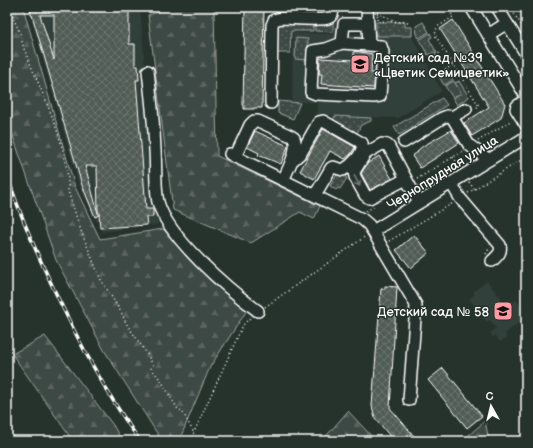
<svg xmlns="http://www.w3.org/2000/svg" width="533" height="448" font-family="'Balsamiq Sans',sans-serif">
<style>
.built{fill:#333f3a}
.grass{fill:#3e4944;stroke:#9ea4a2}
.forest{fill:url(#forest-firs);stroke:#9ea4a2}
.park{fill:url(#park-dots);stroke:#9ea4a2}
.building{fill:url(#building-cross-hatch);stroke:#fff;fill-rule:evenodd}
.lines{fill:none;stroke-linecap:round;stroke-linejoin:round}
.minor-casing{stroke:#fff;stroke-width:14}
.path{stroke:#fff;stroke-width:1.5;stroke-dasharray:1 3;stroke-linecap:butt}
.minor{stroke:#26332d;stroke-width:11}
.rail-casing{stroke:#fff;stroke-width:3.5}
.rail{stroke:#26332d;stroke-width:2;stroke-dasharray:6;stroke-linecap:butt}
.oneway{stroke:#727a76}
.labels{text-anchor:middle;stroke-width:3;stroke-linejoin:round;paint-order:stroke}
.poi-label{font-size:13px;fill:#fff;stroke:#26332d;text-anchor:start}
.street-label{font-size:13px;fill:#fff;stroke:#26332d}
</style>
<defs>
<pattern id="forest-firs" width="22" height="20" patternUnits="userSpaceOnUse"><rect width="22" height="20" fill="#3e4944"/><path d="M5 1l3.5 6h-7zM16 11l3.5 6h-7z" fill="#5b6460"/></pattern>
<pattern id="park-dots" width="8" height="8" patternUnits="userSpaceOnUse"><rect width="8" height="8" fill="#3e4944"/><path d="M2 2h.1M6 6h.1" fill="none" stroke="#5b6460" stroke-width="1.8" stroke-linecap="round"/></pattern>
<pattern id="building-cross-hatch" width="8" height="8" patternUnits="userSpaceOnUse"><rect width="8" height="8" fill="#515c57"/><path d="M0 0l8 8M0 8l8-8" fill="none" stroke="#6b7470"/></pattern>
</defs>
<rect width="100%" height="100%" fill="#26332d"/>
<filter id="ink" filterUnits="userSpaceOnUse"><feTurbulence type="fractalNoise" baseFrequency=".025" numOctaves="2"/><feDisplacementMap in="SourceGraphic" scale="8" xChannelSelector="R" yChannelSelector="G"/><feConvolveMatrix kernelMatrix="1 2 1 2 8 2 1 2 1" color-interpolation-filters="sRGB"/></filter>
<g filter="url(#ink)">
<path class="built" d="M28,7H140L158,224L102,232L79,185Z
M514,7H526V26Z
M334,16L348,17V34L412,37L442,91L398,118L317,115V102H292L293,33L334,34Z
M487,281L508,307L516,300L524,309L521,312L525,317L505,334L507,337L500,342L495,335L493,337L490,333L496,328L490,320L487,322L482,316L485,312L482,307L478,310L469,299L475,294L473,292Z"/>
<path class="grass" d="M454,81L461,93L453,98L445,86Z"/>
<path class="forest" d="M7,7H23L75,187L100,239L163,229L213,283L247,310L210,367L179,441H162L104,350L56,260L7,119Z
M160,7H214L217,156L320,206L314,219L300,212L251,243L173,210L148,15L159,12Z
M45,336L113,425L122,441H73L12,354Z
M348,411L376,441H322Z
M485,421L489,441H462Z"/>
<path class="park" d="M277,22H313V31H291L290,53H276Z
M315,22L333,23V32L315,31Z
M376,22H405V27H412V36H376Z
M423,22L429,32L419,38L417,35L416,26Z
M430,33L432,37L429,39L437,53L436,54L434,52L428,55L419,40Z
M296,38L308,39L307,60L295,59Z
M447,70L453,80L444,85L438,75Z
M459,81L469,97L457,105L453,98L461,93L455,83Z
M442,98L447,105L399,135L394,127Z
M278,101L300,103L293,119L278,113Z
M335,116L371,118V121L361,125L357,133L333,120Z
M338,173L347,178L340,189L338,188L336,190L330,186Z"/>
<path class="building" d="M30,7H129V44H135V66H138L139,80H136L146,209H153V217H146L147,225L100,228L99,213H98L99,215L95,217L82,185L32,15H31ZM40,15H54V60ZM85,166H97L98,213Z
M245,7H264L262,108H254V109H244V105H243Z
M453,20L505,104L501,118L472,136L464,123L489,107L440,29Z
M354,51L372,54L371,73H375L374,88L321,84L322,74H319L320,58L354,60Z
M323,129L355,147L351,154L345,159L330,151L314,179L300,171Z
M451,130L459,143L420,168L412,156L418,152L417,151L423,146Z
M255,131L288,146L281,164L258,155L259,153L247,147Z
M379,156L392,179L370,190L361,173L368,163Z
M414,235L429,253L411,268L396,250Z
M385,286L397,287L390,408L414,436L409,441H394L375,418L372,406L381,289H385Z
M443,368L482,416L467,428L428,380Z"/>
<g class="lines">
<defs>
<path id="minor" d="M367,7L369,45
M471,7L526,96
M497,7L526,54
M488,35L507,23
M342,43L381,46L383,52L380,96L374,97L316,94L311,92L313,51L326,49Z
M342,43L344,24H367
M148,71C151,97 154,123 155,150C156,164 155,189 158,202C168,238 228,289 258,311
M526,100L517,106L516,109L526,125
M271,103L272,25L274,20L281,18C291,18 321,21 328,18C333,16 333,11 333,7
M452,117L466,109
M404,142L442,118L447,116L452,117L469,145L489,160
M230,154L362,219L369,225L416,305L409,400
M235,157L250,125L254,121H258L291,136L294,138C299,149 288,170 283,180
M292,161L301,153L317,125L319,122L323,121L362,143C364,154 352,165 343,170L333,167L331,168L315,195
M406,179L369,198L365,195L355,177L354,172L365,154L382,144L387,145L389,147L419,203
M451,183L460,198L500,245C502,253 497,256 492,261
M373,231L526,137"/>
</defs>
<use href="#minor" class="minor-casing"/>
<path class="path" d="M11,7C13,19 15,22 20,33C22,39 22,45 25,51C41,92 70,147 68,191L81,231L100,278L121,312L126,323L147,354L153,365L151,368L162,382L177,408L182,411L194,433
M378,7L377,21L411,22
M453,7L450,11L453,17L437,27L435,35L479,106L474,109
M510,7L526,33
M377,13L396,21
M432,58L444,50
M438,74L453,65
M478,141L512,120
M453,157L460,167
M417,179L463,151
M469,182L474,189
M468,193L526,157
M366,211L375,206
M389,241L453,203
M486,254L490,247
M265,307L366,236
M190,441L243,325L252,316"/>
<use href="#minor" class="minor"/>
<defs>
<path id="rail" d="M7,174C18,210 34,247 50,281C76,336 104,391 140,441"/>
</defs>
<use href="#rail" class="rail-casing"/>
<use href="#rail" class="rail"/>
</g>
<defs><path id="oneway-shaft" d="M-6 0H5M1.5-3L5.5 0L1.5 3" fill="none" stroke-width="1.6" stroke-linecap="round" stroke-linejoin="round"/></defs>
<use class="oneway" href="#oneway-shaft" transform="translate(357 181) rotate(63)"/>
</g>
<defs>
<symbol id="school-square" viewBox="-11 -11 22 22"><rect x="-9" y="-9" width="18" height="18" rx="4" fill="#ff9aa2" stroke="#26332d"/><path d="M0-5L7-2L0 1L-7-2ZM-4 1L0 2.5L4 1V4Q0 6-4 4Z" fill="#111"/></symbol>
</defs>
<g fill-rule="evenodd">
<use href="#school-square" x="349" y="53" width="22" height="22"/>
<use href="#school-square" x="492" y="300" width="22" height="22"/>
</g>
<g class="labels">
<g class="poi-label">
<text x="374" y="62">Детский сад №39<tspan x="374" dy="15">«Цветик Семицветик»</tspan></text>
<text x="489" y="316" text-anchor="end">Детский сад № 58</text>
</g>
<g class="street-label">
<text transform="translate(442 172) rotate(-32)" y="5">Чернопрудная улица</text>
</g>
</g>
<rect width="533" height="448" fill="none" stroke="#26332d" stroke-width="24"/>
<rect x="12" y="12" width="509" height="424" fill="none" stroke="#fff" stroke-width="1.5" filter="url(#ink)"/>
<g transform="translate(491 406) rotate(352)" stroke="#26332d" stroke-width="3" paint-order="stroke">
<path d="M0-3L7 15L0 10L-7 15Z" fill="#ffffff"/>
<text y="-6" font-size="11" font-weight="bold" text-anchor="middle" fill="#ffffff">С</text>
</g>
</svg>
